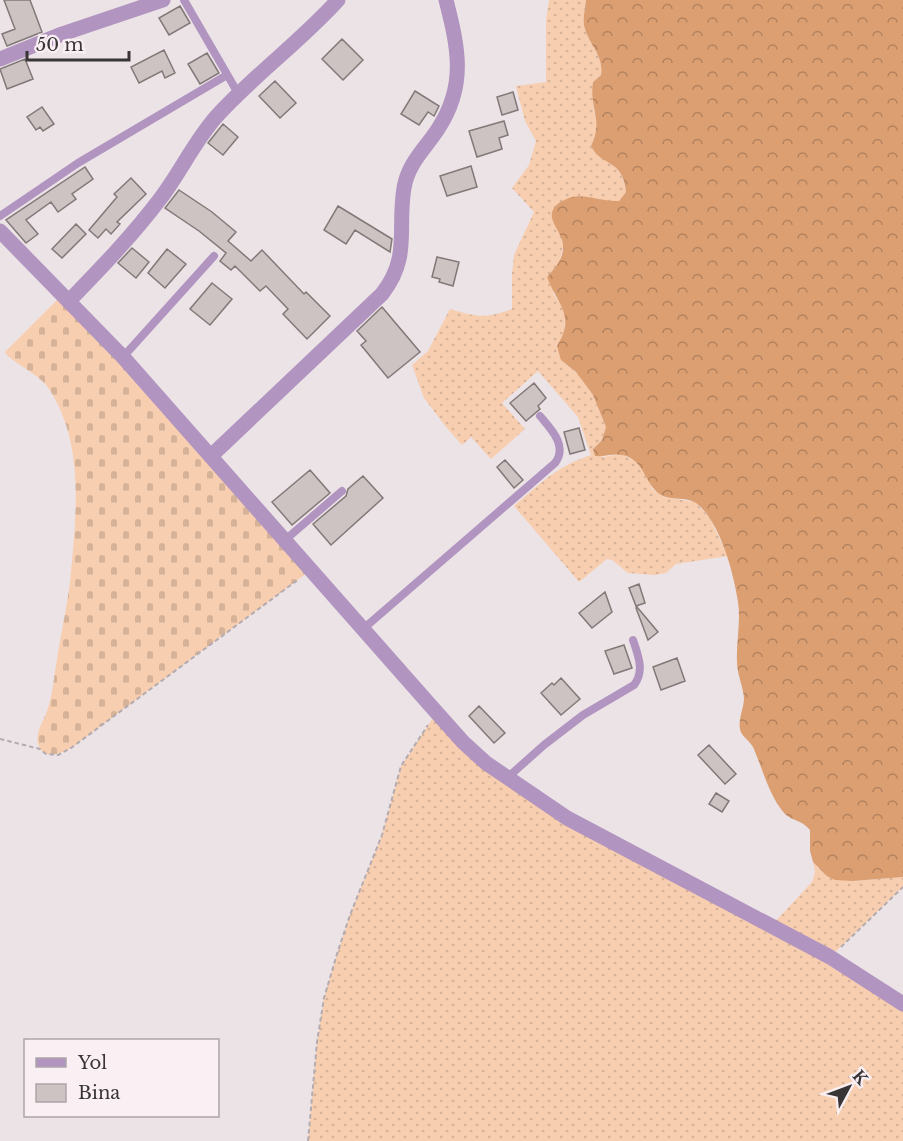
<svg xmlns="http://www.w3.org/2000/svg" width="903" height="1141" font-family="'Libre Baskerville',serif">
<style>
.grass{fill:url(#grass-dots)}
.forest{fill:url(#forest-crowns)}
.cemetery{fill:url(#cemetery-stones)}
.building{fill:#cec3c3;stroke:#827878;stroke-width:1.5}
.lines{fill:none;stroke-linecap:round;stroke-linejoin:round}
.path{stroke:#b3abaf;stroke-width:2;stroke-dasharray:4.5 3;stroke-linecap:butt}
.service{stroke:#b194c0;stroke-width:8}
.minor{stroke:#b194c0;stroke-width:15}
.tertiary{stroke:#b194c0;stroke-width:15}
</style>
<defs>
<pattern id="grass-dots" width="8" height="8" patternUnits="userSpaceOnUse" patternTransform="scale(1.5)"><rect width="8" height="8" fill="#f8ceb0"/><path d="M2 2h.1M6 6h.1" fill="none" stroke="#d5b298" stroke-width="1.8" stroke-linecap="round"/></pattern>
<pattern id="forest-crowns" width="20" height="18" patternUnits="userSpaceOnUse" patternTransform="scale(1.5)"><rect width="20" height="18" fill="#dc9f71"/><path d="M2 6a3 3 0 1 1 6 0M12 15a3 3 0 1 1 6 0" fill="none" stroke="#b3825e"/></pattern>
<pattern id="cemetery-stones" width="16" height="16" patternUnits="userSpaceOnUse" patternTransform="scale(1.5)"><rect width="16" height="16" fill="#f8ceb0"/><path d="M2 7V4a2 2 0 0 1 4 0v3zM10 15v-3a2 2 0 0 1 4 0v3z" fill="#d5b298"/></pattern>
</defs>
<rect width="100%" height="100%" fill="#ece3e7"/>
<path class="grass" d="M549,0H586C585,9 582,20 585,29C590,46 604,56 601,75L593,82V103L598,129L591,146C608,161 624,168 626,192L619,201L610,202L573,197L561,235L563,246L553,293L566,313L561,360L576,372L593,395L606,427L602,440L593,449L603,457L621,454L635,461L648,476L652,489L664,497L695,502L709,517L728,556L676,564L666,573L654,575L628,573L612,560L607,559L579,582L514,506C541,483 557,466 591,455L578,417L538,371L502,403L525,429L491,459L471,437L462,445L446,427L424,398L412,365L428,351L450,309C477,317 485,319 512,309V274L514,255L534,212L512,188L529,165L536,141L525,121L516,86L546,82V21Z
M437,712L507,779L771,926L812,882L815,872L813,862L819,869L853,881L903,877V887L830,957L903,1004V1141H308L317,1042L324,998L337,954L350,915L382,835L401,766Z"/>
<path class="forest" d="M586,0H903V877L853,881L835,880L827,876L813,862L810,851V830C801,819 791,821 784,813C768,794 763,769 753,747C749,740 741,736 740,729C738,719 744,708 744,698C743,686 737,674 737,662C736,642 741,622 738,602C734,574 720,521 696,503C686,496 671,501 661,495C645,486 645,459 622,455C614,453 604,457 595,456L593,449L602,440L606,427L593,395L576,372L561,360L557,346C576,315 558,306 547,277C555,268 564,259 563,245C562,229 541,217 559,203C563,201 567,198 572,197C586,194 603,202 619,201L626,192C623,158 601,167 591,146C604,120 589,109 593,82L601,75C604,56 590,46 585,29C582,20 585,10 586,0Z"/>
<path class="cemetery" d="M62,295L311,570L71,748C60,754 42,761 38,743C35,732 45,719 48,708C53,693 54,675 57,659C61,633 67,607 70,582C76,517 86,442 47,386C37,373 8,360 5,352Z"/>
<path class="building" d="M4,0H30L42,32L7,46L2,34L15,29Z
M180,6L190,23L169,35L159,18Z
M342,39L363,60L343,80L322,59Z
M164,50L175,73L165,78L162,71L139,83L131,67Z
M207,53L219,73L200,84L188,64Z
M25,59L33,79L7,89L0,69Z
M275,81L296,103L280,118L259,96Z
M415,91L439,106L434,116L428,112L419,125L401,114Z
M513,92L518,110L502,115L497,97Z
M42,107L54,124L43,131L40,127L36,130L27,117Z
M504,121L508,135L499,138L502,149L477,157L469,131Z
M223,124L238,137L223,155L208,143Z
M471,166L477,187L447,196L440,176Z
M85,167L93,179L72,194L76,199L58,212L51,202L26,220L38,234L26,243L6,220Z
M131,178L146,194L117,222L120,224L111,234L106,229L98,238L89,230L117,197L114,194Z
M179,190L212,212L236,232L228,241L251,261L262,250L304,294L306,292L330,316L307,339L283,314L288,309L266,286L260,291L235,266L231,270L220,261L226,253L199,231L165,208Z
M338,206L392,239L390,252L355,230L346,244L324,230Z
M76,224L86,234L62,258L52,249Z
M132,248L149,262L136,278L118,263Z
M167,249L186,264L165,288L148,273Z
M437,257L459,262L453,286L439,282L440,279L432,277Z
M212,283L232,299L210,325L190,309Z
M382,307L420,352L388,378L361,345L366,341L357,331Z
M534,383L546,398L538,406L540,409L526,421L510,403Z
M579,428L585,450L570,454L564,432Z
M505,460L523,480L514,488L497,467Z
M310,470L330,493L292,525L272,502Z
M363,476L383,498L331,545L313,524L346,496L348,489Z
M639,584L645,603L636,606L629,588Z
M605,592L612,612L592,628L579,613Z
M637,607L658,632L648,640L636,608Z
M624,645L632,668L614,674L605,651Z
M677,658L685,681L661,690L653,667Z
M561,678L580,699L561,715L541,693L552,683L554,685Z
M479,706L505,733L494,743L469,716Z
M709,745L736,774L725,784L698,755Z
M716,793L729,801L722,812L709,804Z"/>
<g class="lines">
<path class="path" d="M0,739L40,749L46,754L58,755L71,748L299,579
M841,947L903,887
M308,1141L317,1042L324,998L337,954L350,915L382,835L401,766L428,725"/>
<path class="service" d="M184,0L239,95
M0,216L78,163L227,75
M123,357L214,256
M285,540L342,491
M363,629L555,463C568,446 551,429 540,416
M507,778L544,745L583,715L634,685C645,671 638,655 633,640"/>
<path class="minor" d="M0,59L62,34L163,0
M69,301C100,269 132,236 160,199C180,173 194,142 216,117C254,75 300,42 338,0
M211,456L382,294C411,257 397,229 404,188C408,163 425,149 438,129C467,85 458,47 446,0"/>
<path class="tertiary" d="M0,231L123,357L430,705L463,742L486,763L567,818L830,957L903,1004"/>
</g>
<rect x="24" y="1039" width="195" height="78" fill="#faf0f4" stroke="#ada5a8" stroke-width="1.5"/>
<rect x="36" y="1058" width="30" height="9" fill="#b194c0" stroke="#ada5a8" stroke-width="1.5"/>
<text x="78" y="1069" font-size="18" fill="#393537">Yol</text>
<rect x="36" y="1084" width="30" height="18" fill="#cec3c3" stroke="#ada5a8" stroke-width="1.5"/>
<text x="78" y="1099" font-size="18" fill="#393537">Bina</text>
<g transform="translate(849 1087) rotate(49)" stroke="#faf0f4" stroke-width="4.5" paint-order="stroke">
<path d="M0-4.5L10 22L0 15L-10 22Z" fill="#393537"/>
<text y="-9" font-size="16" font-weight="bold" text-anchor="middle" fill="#393537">K</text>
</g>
<path d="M27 51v9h102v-9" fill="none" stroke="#393537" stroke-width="3"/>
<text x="36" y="51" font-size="18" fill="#393537" stroke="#faf0f4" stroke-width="4.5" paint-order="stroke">50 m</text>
</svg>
